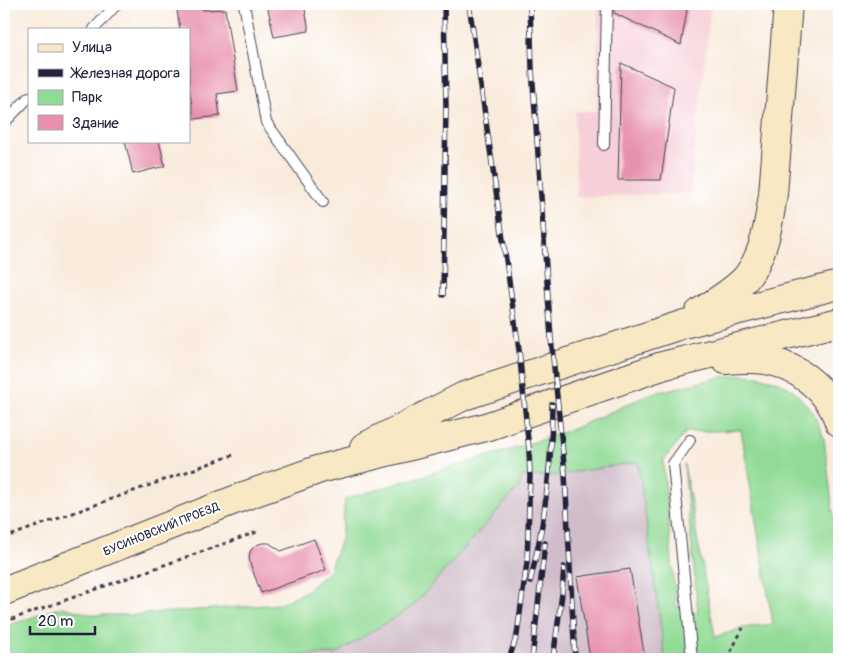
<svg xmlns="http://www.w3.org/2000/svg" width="843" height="663" font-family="Pangolin,sans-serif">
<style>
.built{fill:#f6cfd8}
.industrial{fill:#d1bdca}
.green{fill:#92db96;stroke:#5a7e68;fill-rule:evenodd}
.building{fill:#e891af}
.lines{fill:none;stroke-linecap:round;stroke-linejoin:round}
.service-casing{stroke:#424053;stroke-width:12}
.secondary-casing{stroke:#424053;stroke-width:30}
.path{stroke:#424053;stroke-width:3;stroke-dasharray:4 4;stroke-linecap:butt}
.service{stroke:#fff;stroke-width:10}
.secondary{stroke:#f8e8c3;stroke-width:28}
.rail-casing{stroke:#22223b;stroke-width:5.5}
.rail{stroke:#fff;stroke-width:4;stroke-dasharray:11;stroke-linecap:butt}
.labels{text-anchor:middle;stroke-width:4;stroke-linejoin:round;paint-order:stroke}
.street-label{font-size:12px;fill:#22223b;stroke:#fff}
</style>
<rect width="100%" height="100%" fill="#fff"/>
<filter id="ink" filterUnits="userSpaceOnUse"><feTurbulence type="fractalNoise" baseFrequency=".02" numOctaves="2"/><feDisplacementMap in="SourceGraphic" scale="10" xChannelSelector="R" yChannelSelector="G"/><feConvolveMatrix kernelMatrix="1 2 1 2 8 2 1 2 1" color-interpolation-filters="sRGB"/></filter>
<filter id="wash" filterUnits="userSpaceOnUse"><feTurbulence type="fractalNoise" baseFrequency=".0096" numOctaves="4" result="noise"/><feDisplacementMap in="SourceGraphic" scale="20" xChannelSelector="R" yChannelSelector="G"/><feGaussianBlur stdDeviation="1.12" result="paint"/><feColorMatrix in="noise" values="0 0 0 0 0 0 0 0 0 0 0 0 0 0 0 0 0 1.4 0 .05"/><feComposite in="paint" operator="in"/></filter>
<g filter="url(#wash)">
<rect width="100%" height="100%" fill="#f9ebdc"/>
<path class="built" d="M598,4H711L690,193L576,197L575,111H597Z"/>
<path class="industrial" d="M639,462L665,659H148L336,654L412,607L519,487L522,476H550Z"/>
<path class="green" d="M740,375L758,376L779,382L793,390L813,412L824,438L839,561V659H665L638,462L550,476H522L519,487L412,607L336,654L148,659H4V627L62,607L94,615H130L280,604L306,591L328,572L341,540L345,499L516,448L573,429L650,394L722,377ZM741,430L773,624L743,628L715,637L684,464L698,613L676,606L663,461L686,432Z"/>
<g id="blocks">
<path class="building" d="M176,4H202L203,10L225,9L238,91L217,94L220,116L194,119L189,87V29H180Z
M267,4H304L309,31L274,37Z
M614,4H688L681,45L614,13Z
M621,63L674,87L661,180H618Z
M125,141H159L165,166L133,174Z
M314,539L326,570L261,593L250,563L249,556L251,550L256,545L262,543H269L281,551Z
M630,569L645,659H590L577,577Z"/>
</g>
</g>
<g filter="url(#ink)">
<use href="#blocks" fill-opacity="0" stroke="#424053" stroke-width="1"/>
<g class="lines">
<defs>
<path id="service" d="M244,4L266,122L323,202
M94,29L117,4
M4,123L29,97
M604,145L607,4
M690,440L673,464L692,659"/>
<path id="secondary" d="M699,313C715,302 733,292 746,278C765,254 769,222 773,194L788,4
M726,360C738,359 753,358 765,360C798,366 829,390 839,422
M364,447L464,396L684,324L839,285
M4,591L247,495L320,469L486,427L662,366L839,322"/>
</defs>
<use href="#service" class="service-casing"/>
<use href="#secondary" class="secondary-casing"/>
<path class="path" d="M4,538L233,455
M4,622L257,532
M727,659L743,628"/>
<use href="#service" class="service"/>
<use href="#secondary" class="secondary"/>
<defs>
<path id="rail" d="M469,4L519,350L529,450L530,476L527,562L517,635L509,659
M530,4L532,69L551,338L565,474L575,659
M443,295L446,107L444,4
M530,582C545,523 552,464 552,404
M532,659L545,543
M553,659L562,594L564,567"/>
</defs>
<use href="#rail" class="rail-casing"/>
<use href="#rail" class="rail"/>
</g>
</g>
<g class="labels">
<g class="street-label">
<text transform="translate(161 529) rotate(-22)" y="4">БУСИНОВСКИЙ ПРОЕЗД</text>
</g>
</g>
<rect width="843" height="663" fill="none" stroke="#fff" stroke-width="20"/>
<rect x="28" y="28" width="162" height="115" fill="#ffffff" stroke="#a7a7b1"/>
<rect x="38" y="44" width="25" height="8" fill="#f8e8c3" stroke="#a7a7b1"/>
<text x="72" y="52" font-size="15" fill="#22223b">Улица</text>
<rect x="38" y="69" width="25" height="8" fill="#22223b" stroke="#a7a7b1"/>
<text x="72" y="78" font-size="15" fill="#22223b">Железная дорога</text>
<rect x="38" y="90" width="25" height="15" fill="#92db96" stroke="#a7a7b1"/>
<text x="72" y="102" font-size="15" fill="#22223b">Парк</text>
<rect x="38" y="115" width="25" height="15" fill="#e891af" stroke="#a7a7b1"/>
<text x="72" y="128" font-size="15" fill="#22223b">Здание</text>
<path d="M30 626v8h65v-8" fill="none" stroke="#22223b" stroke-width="2.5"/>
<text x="38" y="626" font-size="15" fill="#22223b" stroke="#ffffff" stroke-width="4" paint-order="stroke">20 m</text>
</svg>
